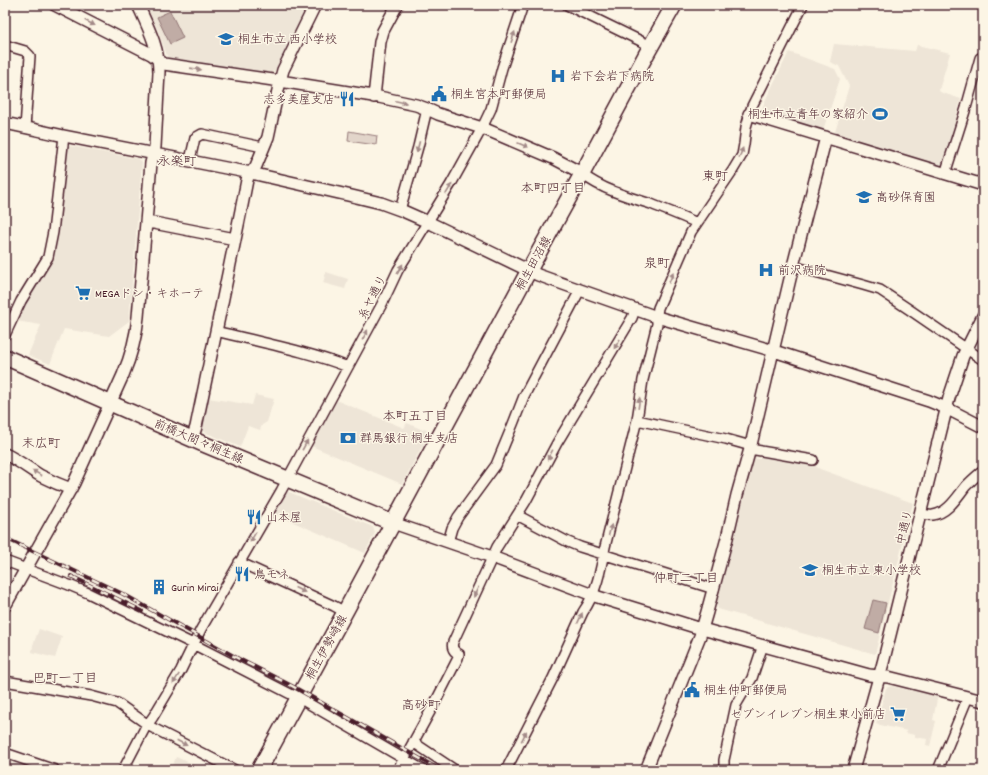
<svg xmlns="http://www.w3.org/2000/svg" width="988" height="775" font-family="Dekko,'Klee One',sans-serif">
<style>
.built{fill:#eee5d7}
.green{fill:#e2d5ca;stroke:#967a7a}
.water{fill:#c0aca5;stroke:#917474}
.lines{fill:none;stroke-linecap:round;stroke-linejoin:round}
.minor-casing{stroke:#4a1f2b;stroke-width:12}
.tertiary-casing{stroke:#4a1f2b;stroke-width:14}
.primary-casing{stroke:#4a1f2b;stroke-width:18}
.minor{stroke:#fcf5e5;stroke-width:9}
.tertiary{stroke:#fcf5e5;stroke-width:11}
.primary{stroke:#fcf5e5;stroke-width:15}
.rail-casing{stroke:#4a1f2b;stroke-width:4}
.rail{stroke:#fcf5e5;stroke-width:2.5;stroke-dasharray:8;stroke-linecap:butt}
.oneway{fill:#a38a88}
.labels{text-anchor:middle;stroke-width:3;stroke-linejoin:round;paint-order:stroke}
.poi-label{font-size:12px;fill:#4a1f2b;stroke:#fcf5e5;text-anchor:start}
.street-label{font-size:12px;fill:#4a1f2b;stroke:#fcf5e5}
.neighbourhood-label{font-size:13px;fill:#4a1f2b;stroke:#fcf5e5}
</style>
<rect width="100%" height="100%" fill="#fcf5e5"/>
<filter id="ink" filterUnits="userSpaceOnUse"><feTurbulence type="fractalNoise" baseFrequency=".025" numOctaves="2"/><feDisplacementMap in="SourceGraphic" scale="8" xChannelSelector="R" yChannelSelector="G"/><feConvolveMatrix kernelMatrix="1 2 1 2 8 2 1 2 1" color-interpolation-filters="sRGB"/></filter>
<g filter="url(#ink)">
<path class="built" d="M146,5H307L275,71L269,73L171,59L167,56L158,30Z
M834,44L915,51L917,45L950,53L939,90L940,92L961,99L943,165L939,166L836,135L835,132L849,86L839,66L830,62Z
M789,52L835,69L840,79L823,130L764,112L762,110L764,103Z
M66,145L139,159L142,162L129,321L109,336L64,329L50,364L28,355L41,325L16,321L48,265Z
M326,272L348,279L345,289L323,283Z
M255,395L274,399L267,422L262,425L260,430L248,426L240,447L202,431V424L208,398L252,405Z
M333,399L404,428L407,423L423,430L424,429L430,432L402,484L309,445Z
M761,455L812,464L820,469L913,503L875,654L718,609L717,606L715,605L753,458L760,459Z
M284,490L373,527L375,533L365,553L270,512Z
M39,629L62,637L55,658L32,652L33,645Z
M891,686L912,691L913,690H917L938,694L933,720L936,721L930,746L926,745L927,739L915,737V735L906,733L907,731L876,724L886,688Z
M176,757L188,762L206,770H171Z"/>
<path class="green" d="M349,131L377,136L376,145L348,141Z"/>
<path class="water" d="M170,11L183,38L170,44L157,17Z
M873,600L886,603L879,633L865,629Z"/>
<g class="lines">
<defs>
<path id="minor" d="M567,5L651,46
M5,45L25,51L30,56L25,128
M190,160L195,138L202,134L258,146L264,148
M582,174C601,189 628,197 651,204C666,210 682,216 697,223
M945,174L966,108L980,58
M400,210L418,147L427,109
M793,266L863,285L880,290L910,310L983,360
M216,331C259,342 307,351 348,367
M5,335L21,301L48,257L53,232L64,136
M637,420L726,439L751,446
M750,449L813,460
M920,513C924,514 929,516 933,515C948,513 957,497 966,486C971,481 977,475 983,471
M517,515L568,542L580,547L714,589
M448,542L452,528L458,517L496,465L513,424L524,396L580,290
M5,561L69,585L88,593L193,644L306,702L423,770
M239,562L334,606L345,612
M5,681L91,696L117,703L151,727L235,770
M413,742L455,770
M5,753L55,770
M123,770L145,728L153,717L181,670L201,629L281,491L382,304L398,270L451,184L481,130L491,109L502,68L523,5
M397,770L404,759L437,699L458,658L459,654C454,652 451,648 453,642L497,547L526,501L557,443L632,318L635,310
M506,770L553,678L583,612C596,594 601,569 605,547L637,420L643,380L657,324V314L658,308L691,232L733,170L742,155L744,144L746,127L752,106L803,5
M724,770V760L736,705L752,678L763,645
M938,770L968,697"/>
<path id="tertiary" d="M55,5L151,54L164,64L280,81L379,97L416,105L427,109L438,114L485,129L553,158L574,169L582,174
M374,97L380,42L383,31L397,5
M749,114L983,185
M5,123L64,136L251,173L352,196L381,203L403,211L428,222L538,275L580,290L657,317L774,351L929,401L946,408L983,427
M147,223H154L235,239
M192,439L196,427C213,345 231,262 247,180L248,177L256,166L268,137L280,81L283,70L315,5
M5,454C18,460 29,469 41,476C51,481 60,485 71,489
M393,523L492,557L598,597L695,627L869,675L888,677L983,701
M5,606L74,483L123,375C131,356 136,338 138,317L151,163L155,147L159,72C159,48 148,27 138,5
M646,770L700,636L707,612L727,538L737,495L750,449L793,266L826,137
M853,770L883,663L949,398L963,356L983,316"/>
<path id="primary" d="M5,357L201,443L393,523
M259,770L345,612L534,261L582,174L647,53L674,5"/>
</defs>
<use href="#minor" class="minor-casing"/>
<use href="#tertiary" class="tertiary-casing"/>
<use href="#primary" class="primary-casing"/>
<use href="#minor" class="minor"/>
<use href="#tertiary" class="tertiary"/>
<use href="#primary" class="primary"/>
<defs>
<path id="rail" d="M5,538L123,594L239,659L292,686L440,770
M71,576L142,611"/>
</defs>
<use href="#rail" class="rail-casing"/>
<use href="#rail" class="rail"/>
</g>
<defs><path id="oneway-solid" d="M-6-.8H1V-3.2L6.5 0L1 3.2V.8H-6Z"/></defs>
<g class="oneway">
<use href="#oneway-solid" transform="translate(90 23) rotate(27)"/>
<use href="#oneway-solid" transform="translate(513 37) rotate(-71)"/>
<use href="#oneway-solid" transform="translate(196 69) rotate(8)"/>
<use href="#oneway-solid" transform="translate(401 102) rotate(12)"/>
<use href="#oneway-solid" transform="translate(523 145) rotate(23)"/>
<use href="#oneway-solid" transform="translate(418 147) rotate(105)"/>
<use href="#oneway-solid" transform="translate(741 153) rotate(-70)"/>
<use href="#oneway-solid" transform="translate(449 189) rotate(-59)"/>
<use href="#oneway-solid" transform="translate(400 269) rotate(-61)"/>
<use href="#oneway-solid" transform="translate(671 278) rotate(-67)"/>
<use href="#oneway-solid" transform="translate(365 335) rotate(-62)"/>
<use href="#oneway-solid" transform="translate(617 344) rotate(121)"/>
<use href="#oneway-solid" transform="translate(639 403) rotate(-82)"/>
<use href="#oneway-solid" transform="translate(305 445) rotate(-61)"/>
<use href="#oneway-solid" transform="translate(550 455) rotate(118)"/>
<use href="#oneway-solid" transform="translate(37 473) rotate(-149)"/>
<use href="#oneway-solid" transform="translate(610 530) rotate(-76)"/>
<use href="#oneway-solid" transform="translate(253 537) rotate(120)"/>
<use href="#oneway-solid" transform="translate(300 590) rotate(25)"/>
<use href="#oneway-solid" transform="translate(476 592) rotate(115)"/>
<use href="#oneway-solid" transform="translate(580 618) rotate(-66)"/>
<use href="#oneway-solid" transform="translate(176 679) rotate(122)"/>
<use href="#oneway-solid" transform="translate(524 736) rotate(-63)"/>
<use href="#oneway-solid" transform="translate(182 743) rotate(27)"/>
</g>
</g>
<defs>
<symbol id="school-bare" viewBox="-9 -9 18 18"><path d="M0-5L7-2L0 1L-7-2ZM-4 1L0 2.5L4 1V4Q0 6-4 4Z" fill="#1f6fb2" stroke="#fcf5e5" stroke-width="2.5" paint-order="stroke"/></symbol>
<symbol id="hospital-bare" viewBox="-9 -9 18 18"><path d="M-5-5h3v3.5h4V-5h3V5h-3V1.5h-4V5h-3Z" fill="#1f6fb2" stroke="#fcf5e5" stroke-width="2.5" paint-order="stroke"/></symbol>
<symbol id="civic-bare" viewBox="-9 -9 18 18"><path d="M-.6-6.5H3V-4.5H.6V-3L4-1V1h2V6H-6V1h2V-1L-.6-3ZM-1.2 2.5V6h2.4V2.5Z" fill="#1f6fb2" stroke="#fcf5e5" stroke-width="2.5" paint-order="stroke"/></symbol>
<symbol id="restaurant-bare" viewBox="-9 -9 18 18"><path d="M-5-6h1v4h1v-4h1v4h1v-4h1v5L-1.5 .5V6h-2V.5L-5-1ZM5-6V6H3V1.5H1.5Q1.5-4 5-6Z" fill="#1f6fb2" stroke="#fcf5e5" stroke-width="2.5" paint-order="stroke"/></symbol>
<symbol id="stadium-bare" viewBox="-9 -9 18 18"><path d="M0-5a6.5 5 0 1 0 0 10a6.5 5 0 1 0 0-10ZM-3.5-1.8h7v3.6h-7Z" fill="#1f6fb2" stroke="#fcf5e5" stroke-width="2.5" paint-order="stroke"/></symbol>
<symbol id="supermarket-bare" viewBox="-9 -9 18 18"><path d="M-6-5.5h2.5l.6 2H6L4.5 2H-2.5L-4.4-4H-6ZM-1.5 3.2a1.3 1.3 0 1 0 .1 0ZM3 3.2a1.3 1.3 0 1 0 .1 0Z" fill="#1f6fb2" stroke="#fcf5e5" stroke-width="2.5" paint-order="stroke"/></symbol>
<symbol id="bank-bare" viewBox="-9 -9 18 18"><path d="M-6-4H6V4H-6ZM0-2.3a2.3 2.3 0 1 0 0 4.6a2.3 2.3 0 1 0 0-4.6Z" fill="#1f6fb2" stroke="#fcf5e5" stroke-width="2.5" paint-order="stroke"/></symbol>
<symbol id="building-bare" viewBox="-9 -9 18 18"><path d="M-4-6H4V6H1V3H-1V6H-4ZM-2.5-4.3h1.7v1.8h-1.7ZM.8-4.3h1.7v1.8H.8ZM-2.5-1h1.7V.8h-1.7ZM.8-1h1.7V.8H.8Z" fill="#1f6fb2" stroke="#fcf5e5" stroke-width="2.5" paint-order="stroke"/></symbol>
</defs>
<g fill-rule="evenodd">
<use href="#school-bare" x="215" y="28" width="22" height="22"/>
<use href="#hospital-bare" x="547" y="65" width="22" height="22"/>
<use href="#civic-bare" x="428" y="83" width="22" height="22"/>
<use href="#restaurant-bare" x="336" y="88" width="22" height="22"/>
<use href="#stadium-bare" x="869" y="103" width="22" height="22"/>
<use href="#school-bare" x="853" y="186" width="22" height="22"/>
<use href="#hospital-bare" x="755" y="259" width="22" height="22"/>
<use href="#supermarket-bare" x="72" y="282" width="22" height="22"/>
<use href="#bank-bare" x="337" y="427" width="22" height="22"/>
<use href="#restaurant-bare" x="243" y="506" width="22" height="22"/>
<use href="#school-bare" x="799" y="559" width="22" height="22"/>
<use href="#restaurant-bare" x="231" y="563" width="22" height="22"/>
<use href="#building-bare" x="148" y="576" width="22" height="22"/>
<use href="#civic-bare" x="681" y="679" width="22" height="22"/>
<use href="#supermarket-bare" x="887" y="703" width="22" height="22"/>
</g>
<g class="labels">
<g class="poi-label">
<text x="238" y="43">桐生市立 西小学校</text>
<text x="570" y="80">岩下会岩下病院</text>
<text x="451" y="98">桐生宮本町郵便局</text>
<text x="335" y="103" text-anchor="end">志多美屋支店</text>
<text x="868" y="118" text-anchor="end">桐生市立青年の家紹介</text>
<text x="876" y="201">高砂保育園</text>
<text x="778" y="274">前沢病院</text>
<text x="95" y="297">MEGAドン・キホーテ</text>
<text x="360" y="442">群馬銀行 桐生支店</text>
<text x="266" y="521">山本屋</text>
<text x="822" y="574">桐生市立 東小学校</text>
<text x="254" y="578">鳥モネ</text>
<text x="171" y="591">Gurin Mirai</text>
<text x="704" y="694">桐生仲町郵便局</text>
<text x="886" y="718" text-anchor="end">セブンイレブン桐生東小前店</text>
</g>
<g class="street-label">
<text transform="translate(533 263) rotate(-61)" y="4">桐生田沼線</text>
<text transform="translate(372 297) rotate(-63)" y="4">糸ヤ通り</text>
<text transform="translate(199 441) rotate(23)" y="4">前橋大間々桐生線</text>
<text transform="translate(904 527) rotate(-76)" y="4">中通り</text>
<text transform="translate(326 647) rotate(-61)" y="4">桐生伊勢崎線</text>
</g>
<g class="neighbourhood-label">
<text x="177" y="165">永楽町</text>
<text x="715" y="180">東町</text>
<text x="553" y="192">本町四丁目</text>
<text x="657" y="267">泉町</text>
<text x="415" y="420">本町五丁目</text>
<text x="41" y="447">末広町</text>
<text x="686" y="582">仲町二丁目</text>
<text x="65" y="682">巴町一丁目</text>
<text x="421" y="709">高砂町</text>
</g>
</g>
<rect width="988" height="775" fill="none" stroke="#fcf5e5" stroke-width="20"/>
<rect x="10" y="10" width="968" height="755" fill="none" stroke="#4a1f2b" stroke-width="1.5" filter="url(#ink)"/>
</svg>
